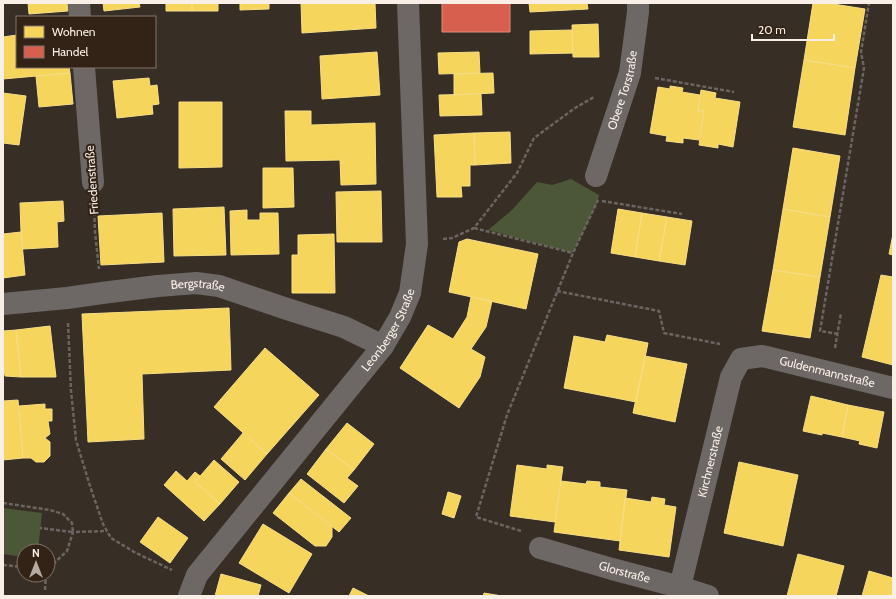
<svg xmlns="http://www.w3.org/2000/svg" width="896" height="599" font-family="Cabin,sans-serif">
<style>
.green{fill:#4b5736}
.homes{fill:#f6d55c;stroke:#f7dd86}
.shops{fill:#d6604d;stroke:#e18b7b}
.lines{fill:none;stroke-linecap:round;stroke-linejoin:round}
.path{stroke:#6b6562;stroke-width:2.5;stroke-dasharray:4 2;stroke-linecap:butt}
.minor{stroke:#6d6765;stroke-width:22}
.tertiary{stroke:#6d6765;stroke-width:22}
.labels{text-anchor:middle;stroke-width:4;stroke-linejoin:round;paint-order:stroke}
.street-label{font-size:12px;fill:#faefe7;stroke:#332316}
</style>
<rect width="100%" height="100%" fill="#372e26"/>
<path class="green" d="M571,179L599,195L598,201L573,253L488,230L512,210L537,182L552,185Z
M3,508L42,513L38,551H24V557L3,554Z"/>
<path class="homes" d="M28,3H67L68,11L29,14Z
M103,3H139L140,7L104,11Z
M166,3H192V11H166Z
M192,3H218V11H192Z
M240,3H269V9L240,10Z
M301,3H375L376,28L302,33Z
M529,3H587L588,9L530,12Z
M813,3H827L865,9L855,68L804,60Z
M598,24L599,57H573L572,25Z
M572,30L573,53L530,54V31Z
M17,35V67H69L70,73L3,79V37Z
M377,52L380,95L322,99L320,56Z
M479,52L480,73L439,74L438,53Z
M804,60L855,68L845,135L793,127Z
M70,73L73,104L39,107L36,76Z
M493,73L494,93L454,95V74Z
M149,78L150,86L157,85L159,104L152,105L153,114L117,118L113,81Z
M670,86L683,88L682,92L700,95L698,111H704L699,140L683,138V143L666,141L667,136L650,133L658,87L670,89Z
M701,90L716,93L715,98L740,102L733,147L718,144V148L699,145L704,111H698Z
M3,93L26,96L19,145L3,143Z
M481,94L482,115L440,116L439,95Z
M179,102H222V167L179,168Z
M285,111H311V125L375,123L376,184L341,185L340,160L286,161Z
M510,132L511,163L475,165L474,133Z
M474,133L475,165H470V186H461L462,197H437L434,135Z
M793,148L840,156L830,217L783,209Z
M263,168H293L294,207L263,208Z
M381,191L382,242H337L336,192Z
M63,201L64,221L57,222L58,247L23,249L21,232L20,203Z
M224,207L226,255L174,256L173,209Z
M618,209L642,213L635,257L611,253Z
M783,209L830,217L820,277L773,270Z
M247,210V220H260V213H278L279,254L231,255L230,211Z
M162,213L164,262L101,265L98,216Z
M642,213L667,217L659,261L635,257Z
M667,217L692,221L685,265L659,261Z
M21,232L25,275L3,278V234Z
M334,234L335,293H292V255H298V235Z
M893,234V255L889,254Z
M467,239L538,254L526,309L449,292L459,242Z
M773,270L820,277L810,338L762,331Z
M881,275L893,277V365L862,357Z
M471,297L492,301L486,327L471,349L485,357L480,377L459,408L400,368L428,325L453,339L467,317Z
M229,308L231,370L142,374L144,439L88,442L82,314Z
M50,326L56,377H21L16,330Z
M16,330L21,377L5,376L3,363V331Z
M607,335L648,343L636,402L564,388L574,336L605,342Z
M265,348L319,395L267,454L214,407Z
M645,356L687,364L675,422L633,413Z
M811,396L848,405L842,437L822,433V435L803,431Z
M18,400L23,458L3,460V401Z
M45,404V409H52V421H48L50,434L45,438L50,442V456L44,462H36L31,458H23L19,406Z
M848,405L884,412L877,448L859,444L860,441L842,437Z
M347,423L374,444L354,470L326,449Z
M243,433L267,454L245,480L221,459Z
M326,449L354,470L347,478L358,486L344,503L307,474Z
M214,460L239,482L220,504L195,482Z
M739,462L798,475L783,546L724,533Z
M517,465L547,469V465L563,467L555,522L510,516Z
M176,471L187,481L195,472L200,476L195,482L220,504L204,521L164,485Z
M301,479L351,518L339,532L289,493Z
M561,481L586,484L587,481L600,482V487L627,490L620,541L554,532Z
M448,492L461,496L454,518L442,514Z
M289,493L332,527V537L326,546H315L273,513Z
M652,497L665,499L664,505L676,507L669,557L619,550L625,498L651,502Z
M158,517L188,538L170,563L140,542Z
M263,524L312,554L289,593L239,563Z
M798,554L844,566L836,596H787Z
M869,571L893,578V596H862Z
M221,574L261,585L258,596H215Z
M353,588L369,596H349Z
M484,593L502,596H483Z"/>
<path class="shops" d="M442,3H510V32H442Z"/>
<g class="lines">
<path class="path" d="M655,78L734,92
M602,201L682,214
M94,206L95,232L99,269
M474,228L573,253
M443,239L452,238L474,228L517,173L534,138L575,108L594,97
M557,291L659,311L664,333L720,344
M68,323L71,391L76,440L90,486L103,524L111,538L136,553L172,570
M838,334L820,331L864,68L861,52L869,3
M835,348L841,313
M3,503L50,510L63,514L72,523L73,532L40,528
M521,531L476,517L507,415L573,253L598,200
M3,565L24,567
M48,567L51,566L67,551L73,532L107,531
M45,590L46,575"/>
<g class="minor">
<path d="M79,3L80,17"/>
<path d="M84,67L93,182"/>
<path id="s1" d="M596,176L630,73L638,12V3"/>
<path id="s2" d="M3,304L67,298L102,293L158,286L196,283L219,286L287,309L344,327L383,346"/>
<path id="s3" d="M540,548L612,569L680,587L708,596"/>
<path id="s4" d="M680,587L731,377L741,359L762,356L893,388"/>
</g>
<path class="tertiary" id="s5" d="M189,596L197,575L383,346L400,317L410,293L417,244L408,3"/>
</g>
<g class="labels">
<g class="street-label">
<text dy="4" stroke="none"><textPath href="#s1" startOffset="90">Obere Torstraße</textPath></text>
<text transform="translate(92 180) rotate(-94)" y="4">Friedenstraße</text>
<text dy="4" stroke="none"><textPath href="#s2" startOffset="196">Bergstraße</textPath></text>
<text dy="4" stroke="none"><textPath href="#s5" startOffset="334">Leonberger Straße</textPath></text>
<text dy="4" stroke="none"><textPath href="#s4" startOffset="325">Guldenmannstraße</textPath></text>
<text dy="4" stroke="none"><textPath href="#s4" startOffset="129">Kirchnerstraße</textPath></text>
<text dy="4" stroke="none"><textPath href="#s3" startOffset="88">Glorstraße</textPath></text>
</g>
</g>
<rect width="896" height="599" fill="none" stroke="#faefe7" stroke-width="8"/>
<rect x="16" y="16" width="140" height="52" fill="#332316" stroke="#83756a"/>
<rect x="24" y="26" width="20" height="12" fill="#f6d55c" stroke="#83756a"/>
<text x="52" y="36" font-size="12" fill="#faefe7">Wohnen</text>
<rect x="24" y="46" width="20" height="12" fill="#d6604d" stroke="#83756a"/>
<text x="52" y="56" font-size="12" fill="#faefe7">Handel</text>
<g transform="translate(36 563)"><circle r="19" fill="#332316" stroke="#83756a"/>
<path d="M0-3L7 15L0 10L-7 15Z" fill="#b6aba3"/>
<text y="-6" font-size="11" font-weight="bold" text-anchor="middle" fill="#faefe7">N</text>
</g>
<path d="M752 34v6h82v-6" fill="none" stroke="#faefe7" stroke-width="2"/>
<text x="758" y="34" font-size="12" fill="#faefe7" stroke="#332316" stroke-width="3" paint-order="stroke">20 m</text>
</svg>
